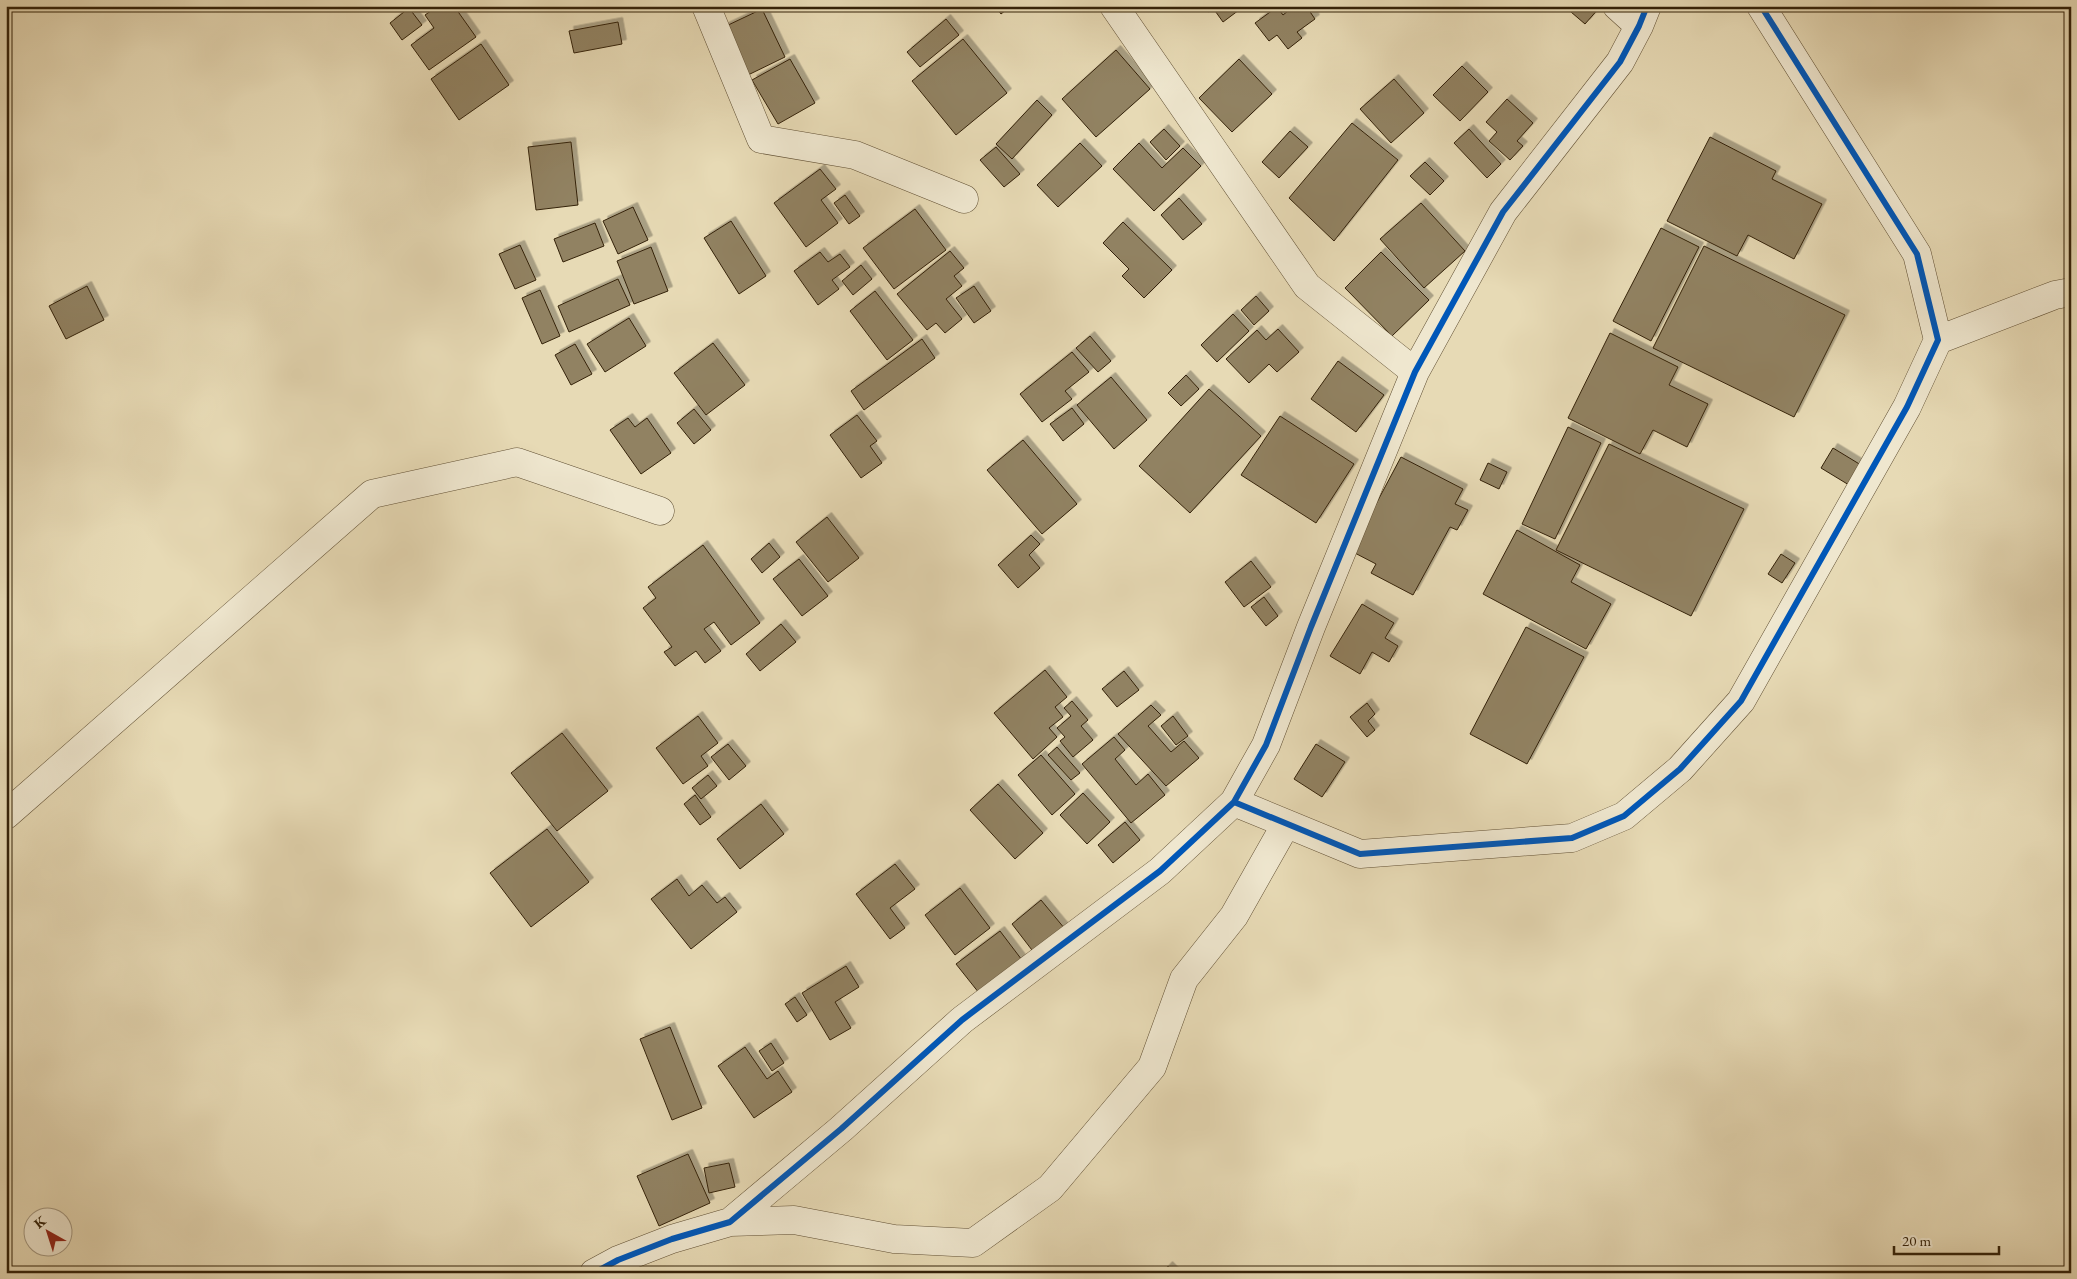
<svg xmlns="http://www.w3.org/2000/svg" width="2077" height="1279" font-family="'EB Garamond',serif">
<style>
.building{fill:#918262;stroke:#342209;filter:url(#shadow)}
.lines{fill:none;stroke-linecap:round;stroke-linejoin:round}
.minor-casing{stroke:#615034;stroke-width:29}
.minor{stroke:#efe7cf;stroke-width:28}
.cycleway-casing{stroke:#efe7cf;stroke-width:9}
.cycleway{stroke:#0057b8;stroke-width:6}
</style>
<defs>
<filter id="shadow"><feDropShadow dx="4.5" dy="-4.5" stdDeviation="0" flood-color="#0004"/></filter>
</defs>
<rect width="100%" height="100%" fill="#e7dab5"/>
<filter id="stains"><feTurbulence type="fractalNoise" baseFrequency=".004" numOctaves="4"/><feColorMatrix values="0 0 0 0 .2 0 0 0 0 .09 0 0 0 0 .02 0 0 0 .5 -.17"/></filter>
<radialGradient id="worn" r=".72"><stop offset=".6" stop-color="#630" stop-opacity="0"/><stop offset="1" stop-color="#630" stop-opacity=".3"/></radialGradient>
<path class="building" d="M438,6H454L476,37L429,70L411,45L434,28L425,15Z
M995,6H1011L1001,14Z
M1204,6H1242L1243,7L1223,22L1213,8L1208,12Z
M1294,6H1306L1315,19L1297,32L1302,38L1288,49L1277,35L1269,41L1255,23L1277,7L1283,15Z
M1564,6H1599L1600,7L1585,24Z
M409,8L422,25L402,40L390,23Z
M762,9L785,57L748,75L724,27Z
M946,19L959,35L920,67L907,52Z
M618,22L622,44L574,53L569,31Z
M963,39L1007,93L956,135L912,81Z
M481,44L509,85L459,120L431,79Z
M1116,50L1150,89L1096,137L1062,99Z
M790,59L815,103L778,124L752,80Z
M1239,59L1272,94L1232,132L1199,98Z
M1462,66L1488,92L1460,121L1433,95Z
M1394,79L1424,113L1391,143L1360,109Z
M1507,99L1533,123L1517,141L1523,146L1510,160L1489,141L1497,132L1486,122Z
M1037,100L1052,115L1012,159L996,144Z
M1352,123L1398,160L1334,241L1289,198Z
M1164,129L1180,146L1166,160L1150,142Z
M1469,129L1501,164L1487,178L1454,143Z
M1290,131L1308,147L1279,178L1262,162Z
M1710,137L1776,171L1772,179L1822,204L1794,259L1748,235L1737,256L1667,221Z
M571,142L578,205L536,210L528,147Z
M1080,143L1102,166L1058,207L1037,185Z
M1139,143L1162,168L1183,148L1201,166L1154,211L1113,169Z
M996,147L1020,174L1004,187L980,160Z
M1425,162L1444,181L1430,195L1410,176Z
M820,169L836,189L821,200L838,223L806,247L774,203Z
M845,195L860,216L849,224L834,203Z
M1179,198L1202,224L1183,240L1161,215Z
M1421,203L1465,251L1424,288L1380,239Z
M633,207L648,240L618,254L603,221Z
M915,209L946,250L894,289L863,248Z
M731,221L766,276L739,294L704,238Z
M1123,222L1172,270L1144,298L1122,276L1129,269L1103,243Z
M595,223L604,246L563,262L554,239Z
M1661,228L1699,247L1651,341L1613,321Z
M520,245L536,280L515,289L499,254Z
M1704,246L1845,315L1794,417L1653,348Z
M651,247L668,291L634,304L617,261Z
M950,251L964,268L954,276L962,286L946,299L962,319L945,333L936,323L927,330L897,294Z
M820,252L828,262L840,254L850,267L832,280L839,289L818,305L794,271Z
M1381,252L1429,300L1392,336L1345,288Z
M861,265L872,279L853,295L842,281Z
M618,279L630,305L569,332L558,306Z
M87,286L104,320L66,339L49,306Z
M974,286L991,311L974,323L956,298Z
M540,290L560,336L542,344L522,298Z
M875,291L913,340L887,360L850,311Z
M1256,296L1269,311L1254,325L1241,310Z
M1233,314L1249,331L1217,362L1201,345Z
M629,318L646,346L605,372L587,344Z
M1278,329L1299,352L1277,372L1269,364L1249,383L1226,359L1257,330L1266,340Z
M1610,333L1678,367L1669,385L1708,404L1687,447L1653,430L1640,454L1568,418Z
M1090,336L1111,361L1098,372L1076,348Z
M922,339L935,358L864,410L851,391Z
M713,343L745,385L706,415L674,373Z
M575,344L592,374L571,385L555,355Z
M1072,352L1089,372L1065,391L1072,399L1042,422L1020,394Z
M1338,361L1384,395L1356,432L1311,399Z
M1186,375L1199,389L1181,406L1168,393Z
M1111,377L1147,420L1114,449L1077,405Z
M1209,389L1261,436L1190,513L1139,466Z
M1072,408L1084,424L1063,441L1050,424Z
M694,409L711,430L694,444L677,423Z
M857,415L877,441L870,446L882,463L861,478L830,435Z
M1280,416L1354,464L1316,523L1241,475Z
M628,418L635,427L647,418L671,453L641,474L610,430Z
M1568,427L1601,443L1555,539L1522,524Z
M1023,440L1077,504L1042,534L987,470Z
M1609,444L1744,509L1691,616L1556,550Z
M1833,448L1861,465L1849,485L1821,468Z
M1401,457L1463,489L1455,504L1468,510L1457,530L1450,527L1413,595L1371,573L1376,564L1351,551Z
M1488,463L1507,472L1499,489L1480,480Z
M827,517L859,558L828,582L796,542Z
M1517,530L1580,565L1571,582L1611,604L1586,649L1483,594Z
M1031,535L1040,544L1029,555L1040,568L1018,588L998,565Z
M769,543L780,557L762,573L751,559Z
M703,545L760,623L731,645L714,622L704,629L721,651L705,663L696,651L675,666L664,652L672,647L643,608L656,598L648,587Z
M1781,554L1795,563L1782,583L1768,574Z
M799,559L828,596L802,616L773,579Z
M1251,561L1271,587L1244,607L1225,582Z
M1264,597L1278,616L1266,626L1251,607Z
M1362,604L1394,623L1385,638L1398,646L1389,662L1372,652L1360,674L1330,656Z
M781,624L796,642L760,671L746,654Z
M1526,627L1584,657L1527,764L1470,734Z
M1045,670L1067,697L1055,707L1063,717L1049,728L1057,737L1033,759L994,713Z
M1124,671L1139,690L1117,707L1102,689Z
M1072,701L1088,720L1081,726L1093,740L1073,757L1060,741L1065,737L1057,728L1071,716L1064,708Z
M1367,703L1375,714L1368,721L1375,730L1367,737L1350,717Z
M1151,705L1161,715L1148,726L1171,752L1184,741L1199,758L1166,786L1118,734Z
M698,716L718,743L701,756L708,766L683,784L656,748Z
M1173,716L1188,736L1176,745L1161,726Z
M562,733L608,791L557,831L511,773Z
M1114,737L1125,750L1115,759L1136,785L1148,774L1165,795L1131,823L1082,764Z
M728,744L746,766L729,780L711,757Z
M1316,744L1345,762L1322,797L1294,779Z
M1057,747L1080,773L1071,780L1048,755Z
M1041,755L1075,794L1052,815L1018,775Z
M708,775L717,786L701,799L692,788Z
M998,784L1043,833L1015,859L970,810Z
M1083,793L1110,822L1087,844L1060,815Z
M695,795L711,817L700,825L684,804Z
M761,804L784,834L740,869L717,839Z
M1125,822L1140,840L1113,863L1098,845Z
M547,829L589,882L531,927L490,873Z
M895,864L915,889L890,908L905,928L890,939L856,894Z
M677,879L689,896L702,885L717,903L725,897L737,912L691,949L651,899Z
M960,888L990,928L955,955L925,915Z
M1041,900L1065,929L1035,954L1012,924Z
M1000,931L1025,964L983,998L956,964Z
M846,966L859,987L835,1002L851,1028L830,1040L802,993Z
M795,997L807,1015L797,1022L785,1004Z
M670,1027L702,1108L672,1120L640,1039Z
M771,1043L784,1063L772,1071L759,1051Z
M745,1047L767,1079L778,1071L792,1092L754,1118L718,1066Z
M688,1154L710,1203L659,1226L637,1176Z
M729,1163L735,1187L709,1193L704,1168Z
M1168,1266L1175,1273H1162Z"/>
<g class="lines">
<defs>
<path id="minor" d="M706,6L761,139L855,155L964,199
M1114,6L1307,286L1415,372
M1617,6L1639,26
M1938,340L2055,295L2071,292
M1234,802L1360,854L1572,838L1624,816L1680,769L1741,701L1907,407L1938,340L1917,254L1761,6
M6,815L372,494L517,462L660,511
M730,1222L794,1220L894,1239L973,1243L1050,1188L1152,1067L1184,979L1234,916L1286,824
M594,1273L618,1260L672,1239L730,1222L841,1129L962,1020L1160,871L1234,802L1266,745L1311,627L1415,372L1503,212L1620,62L1639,26L1647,6"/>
</defs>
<use href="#minor" class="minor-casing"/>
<use href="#minor" class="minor"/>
<defs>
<path id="cycleway" d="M1234,802L1360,854L1572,838L1624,816L1680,769L1741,701L1907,407L1938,340L1917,254L1761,6
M594,1273L618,1260L672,1239L730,1222L841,1129L962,1020L1160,871L1234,802L1266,745L1311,627L1415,372L1503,212L1620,62L1639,26L1647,6"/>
</defs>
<use href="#cycleway" class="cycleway-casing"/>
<use href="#cycleway" class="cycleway"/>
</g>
<rect width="2077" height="1279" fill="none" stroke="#e7dab5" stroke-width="25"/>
<rect x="8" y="8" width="2062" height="1264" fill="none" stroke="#342209" stroke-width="2.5"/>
<rect x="12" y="12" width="2052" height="1254" fill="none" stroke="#342209"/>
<g transform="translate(48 1232) rotate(321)"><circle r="24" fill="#efe7cf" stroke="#a49880"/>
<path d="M0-4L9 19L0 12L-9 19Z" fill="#8f2418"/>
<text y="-8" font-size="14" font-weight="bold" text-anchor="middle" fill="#342209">K</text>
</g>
<path d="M1894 1246v8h105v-8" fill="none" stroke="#342209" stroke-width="2.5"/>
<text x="1902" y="1246" font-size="15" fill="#342209" stroke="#efe7cf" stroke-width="4" paint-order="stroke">20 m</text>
<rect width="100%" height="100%" filter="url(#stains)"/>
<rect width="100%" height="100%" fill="url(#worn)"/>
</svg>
